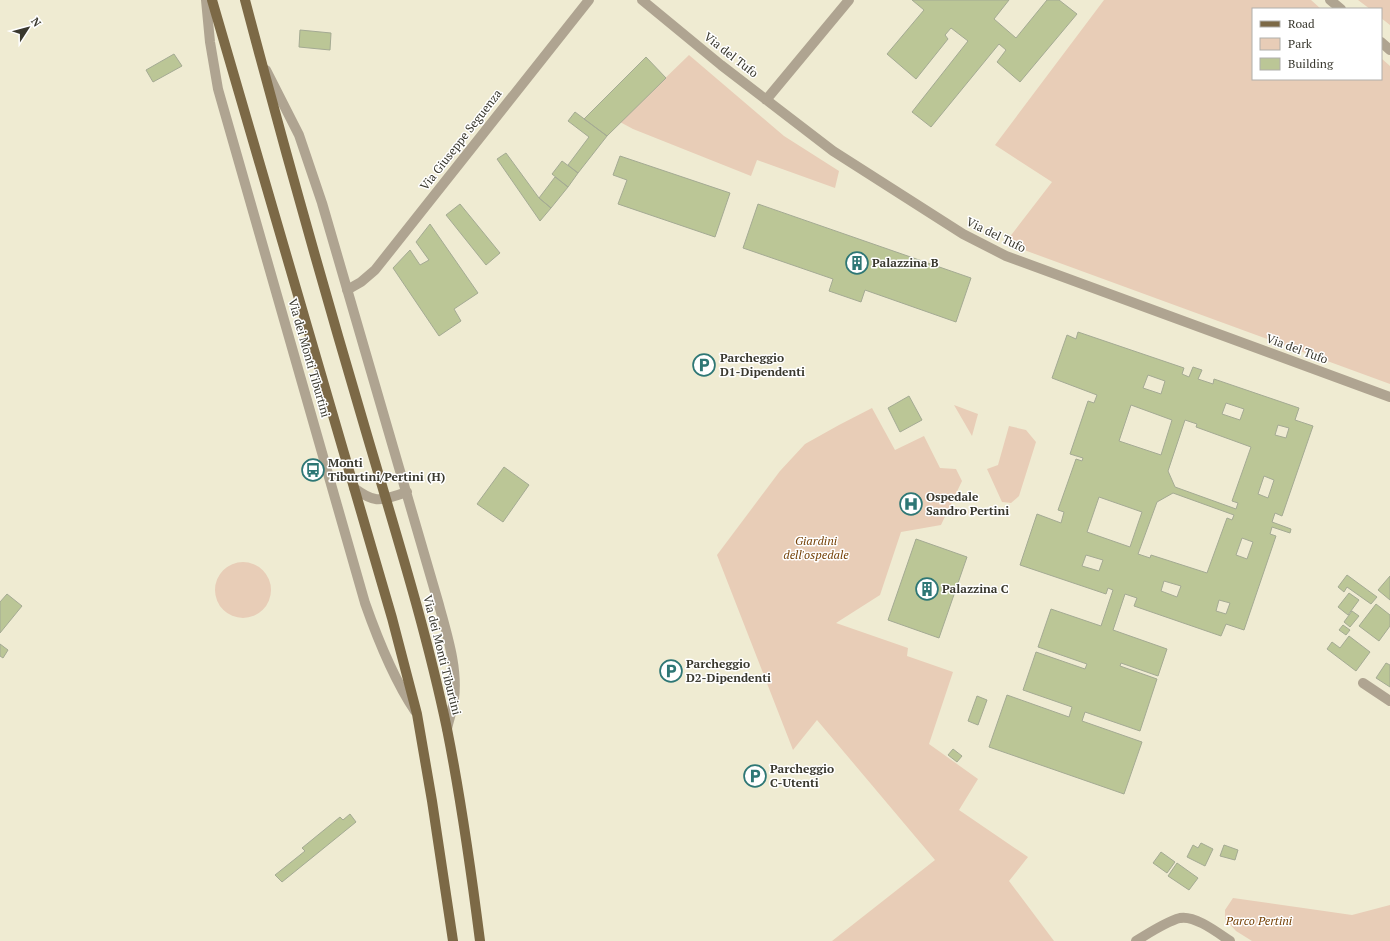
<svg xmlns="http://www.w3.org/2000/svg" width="1390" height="941" font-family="'PT Serif',serif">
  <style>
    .green { fill: #e8cdb7 }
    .building { fill: #bbc696; stroke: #a4aa93; fill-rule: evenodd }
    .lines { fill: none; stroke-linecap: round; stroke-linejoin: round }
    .minor { stroke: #afa491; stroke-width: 10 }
    .major { stroke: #7c6946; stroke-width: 10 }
    .labels { text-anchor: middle; stroke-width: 3; stroke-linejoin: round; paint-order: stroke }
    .street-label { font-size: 12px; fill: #39382e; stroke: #fff }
    .poi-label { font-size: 12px; font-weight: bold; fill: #39382e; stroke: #fff; text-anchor: start }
    .park-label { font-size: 12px; font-style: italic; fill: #764309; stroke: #fff }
  </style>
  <rect width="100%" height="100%" fill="#efebd2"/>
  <path class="green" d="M1104 0H1311L1321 9H1253V79H1381V58L1390 66V384L1005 243 1052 182 995 145Z
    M1358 0H1390V25L1381 18V9H1370Z
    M689 55 784 136 839 171 835 188 757 160 751 176 633 129 620 122Z
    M954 405 978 414 972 436Z
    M872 408 895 450 924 436 940 468 956 469 962 481 941 525 901 532 880 595 836 623 908 648 907 656 953 672 929 744 978 779 959 810 1028 857 1009 881 1054 941H832L935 860 817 720 793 750 717 555 780 471 805 444 839 425Z
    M1009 426 1026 430 1036 442 1019 496 1011 503 1002 502 987 469 998 465Z
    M215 590a28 28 0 1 1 56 0a28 28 0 1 1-56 0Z
    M1233 898 1352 915 1390 905V941H1252L1236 931 1225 919V910Z"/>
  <path class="building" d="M912 0H1009L994 19 1016 38 1047 0H1059L1077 14 1020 82 997 62 1006 50 999 44 931 127 912 112 968 41 951 28 945 35 948 39 916 79 887 54 924 10Z
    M300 30 331 33 330 50 299 47Z
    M174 54 182 66 153 82 146 70Z
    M646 57 666 78 607 136 584 119Z
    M575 112 607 136 578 173 568 165 589 137 568 121Z
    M506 153 539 198 551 208 540 221 497 159Z
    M620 156 730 193 715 237 618 204 627 180 613 175Z
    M562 161 578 173 568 187 552 174Z
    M555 177 568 187 551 208 539 198Z
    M460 204 500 253 486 265 446 215Z
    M758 204 971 278 956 322 865 290 861 302 829 291 833 279 743 248Z
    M430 224 478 293 454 309 461 321 439 336 393 268 410 250 420 265 429 260 416 242Z
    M1078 332 1184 368 1182 374 1189 377 1193 367 1202 370 1198 379 1213 384 1214 379 1299 408 1295 420 1313 426 1282 516 1275 513 1272 522 1291 529 1290 533 1272 527 1270 534 1276 536 1244 630 1226 624 1221 636 1134 606 1137 598 1125 594 1113 630 1167 649 1158 676 1121 663 1120 666 1157 679 1140 731 1085 712 1082 721 1142 742 1124 794 989 747 1007 695 1069 717 1072 707 1023 690 1036 652 1085 669 1087 664 1038 647 1051 609 1101 626 1113 590 1108 588 1106 594 1020 565 1037 514 1061 523 1064 512 1058 510 1076 459 1082 461 1083 458 1070 454 1088 401 1094 403 1097 395 1052 378 1067 335 1076 339ZM1148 375 1165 381 1161 394 1143 388ZM1226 403 1244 409 1240 420 1222 414ZM1131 405 1172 420 1161 455 1119 441ZM1185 420 1197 424 1196 427 1251 447 1232 501 1238 503 1236 509 1175 487 1168 471ZM1278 425 1289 428 1286 438 1275 435ZM1264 476 1274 480 1268 498 1258 494ZM1173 493 1234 515 1232 520 1227 518 1207 573 1151 555 1150 558 1138 554 1157 502ZM1099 497 1142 512 1130 547 1087 532ZM1242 538 1253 542 1247 559 1236 555ZM1086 555 1103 560 1099 571 1082 566ZM1164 581 1181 586 1177 597 1161 591ZM1219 600 1230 603 1226 614 1216 611Z
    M909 396 922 420 900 432 888 408Z
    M504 467 529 485 503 522 477 504Z
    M916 539 967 557 939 638 888 620Z
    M1347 575 1377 597 1371 604 1347 587 1344 592 1338 587Z
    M1390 576V600L1378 590Z
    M1349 593 1359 600 1348 615 1338 607Z
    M7 594 22 606 0 633V602Z
    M1376 604 1390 615V626L1379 641 1359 626Z
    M1352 611 1359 616 1350 627 1344 622Z
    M1343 625 1350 630 1346 635 1339 630Z
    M1349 636 1370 652 1356 671 1327 649 1332 642 1340 648Z
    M0 644 8 650 3 658 0 656Z
    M1386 663 1390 665V687L1376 678Z
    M977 696 987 700 978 725 968 721Z
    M953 749 962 756 957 762 948 755Z
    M350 814 356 822 282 882 275 875 305 851 302 848 340 817 343 820Z
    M1201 843 1213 849 1205 866 1187 857 1193 845 1198 848Z
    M1224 845 1238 850 1235 860 1220 856Z
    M1161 852 1175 862 1167 873 1153 863Z
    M1177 863 1198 878 1189 890 1168 876Z"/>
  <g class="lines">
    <path class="minor" d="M206 0 210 42 218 89 365 603C378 640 393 678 415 711
      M642 0 721 65 833 151 963 234 1006 256 1390 397
      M1330 0 1341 9
      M1381 42 1390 50
      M266 70 299 135 322 203 439 605C447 635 458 668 454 699 453 709 449 719 447 729
      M766 100 849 0
      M347 290 361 282 375 270 589 0
      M354 488C377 505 381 500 407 492
      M1363 683 1390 701
      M1136 941C1147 934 1168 921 1180 918 1195 915 1218 933 1230 941"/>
    <path class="major" d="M212 0 392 618 417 714 432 801 453 941
      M245 0C282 140 321 279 362 418 392 521 425 624 447 729 461 799 471 870 480 941"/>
  </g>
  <defs>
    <g id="building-ring" transform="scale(1.15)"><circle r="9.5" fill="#fff" stroke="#2e7775" stroke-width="1.5"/><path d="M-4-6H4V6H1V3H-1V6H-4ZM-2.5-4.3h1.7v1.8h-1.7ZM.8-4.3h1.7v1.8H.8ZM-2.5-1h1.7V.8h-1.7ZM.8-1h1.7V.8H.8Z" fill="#2e7775"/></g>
    <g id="parking-ring" transform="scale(1.15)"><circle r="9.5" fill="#fff" stroke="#2e7775" stroke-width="1.5"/><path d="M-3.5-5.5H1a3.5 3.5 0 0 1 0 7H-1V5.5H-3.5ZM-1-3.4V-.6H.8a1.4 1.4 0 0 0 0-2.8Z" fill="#2e7775"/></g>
    <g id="bus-ring" transform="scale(1.15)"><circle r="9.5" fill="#fff" stroke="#2e7775" stroke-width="1.5"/><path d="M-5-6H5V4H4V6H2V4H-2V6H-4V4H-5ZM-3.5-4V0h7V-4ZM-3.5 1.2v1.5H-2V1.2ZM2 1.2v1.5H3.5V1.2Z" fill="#2e7775"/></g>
    <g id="hospital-ring" transform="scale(1.15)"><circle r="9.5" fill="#fff" stroke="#2e7775" stroke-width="1.5"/><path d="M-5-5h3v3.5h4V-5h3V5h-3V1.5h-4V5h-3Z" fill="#2e7775"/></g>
  </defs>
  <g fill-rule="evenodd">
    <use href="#building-ring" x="857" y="263"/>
    <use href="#parking-ring" x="704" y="365"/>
    <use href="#bus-ring" x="313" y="470"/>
    <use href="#hospital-ring" x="911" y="504"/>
    <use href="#building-ring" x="927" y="589"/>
    <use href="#parking-ring" x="671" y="671"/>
    <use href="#parking-ring" x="755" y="776"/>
  </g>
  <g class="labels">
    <g class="street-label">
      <text transform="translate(731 55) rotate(38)" y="4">Via del Tufo</text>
      <text transform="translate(461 140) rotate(-52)" y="4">Via Giuseppe Seguenza</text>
      <text transform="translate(996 235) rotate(26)" y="4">Via del Tufo</text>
      <text transform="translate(1297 349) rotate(20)" y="4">Via del Tufo</text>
      <text transform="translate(309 358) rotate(74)" y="4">Via dei Monti Tiburtini</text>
      <text transform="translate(442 655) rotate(76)" y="4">Via dei Monti Tiburtini</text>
    </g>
    <g class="poi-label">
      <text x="872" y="267">Palazzina B</text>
      <text x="720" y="362">Parcheggio<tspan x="720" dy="14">D1-Dipendenti</tspan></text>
      <text x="328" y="467">Monti<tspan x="328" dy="14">Tiburtini/Pertini (H)</tspan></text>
      <text x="926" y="501">Ospedale<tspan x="926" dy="14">Sandro Pertini</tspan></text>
      <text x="942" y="593">Palazzina C</text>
      <text x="686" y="668">Parcheggio<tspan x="686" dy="14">D2-Dipendenti</tspan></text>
      <text x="770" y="773">Parcheggio<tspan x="770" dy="14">C-Utenti</tspan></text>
    </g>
    <g class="park-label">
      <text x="816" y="545">Giardini<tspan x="816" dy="14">dell'ospedale</tspan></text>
      <text x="1259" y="925">Parco Pertini</text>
    </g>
  </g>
  <rect x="1252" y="8" width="130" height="72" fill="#ffffff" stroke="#b0afab"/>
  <rect x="1260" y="21" width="20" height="6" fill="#7c6946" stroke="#b0afab"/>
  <text x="1288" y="28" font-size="12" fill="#39382e">Road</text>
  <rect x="1260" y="38" width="20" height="12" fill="#e8cdb7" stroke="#b0afab"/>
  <text x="1288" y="48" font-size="12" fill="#39382e">Park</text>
  <rect x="1260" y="58" width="20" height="12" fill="#bbc696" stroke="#b0afab"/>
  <text x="1288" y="68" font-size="12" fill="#39382e">Building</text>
  <g transform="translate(28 28) rotate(54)" stroke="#ffffff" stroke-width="3" paint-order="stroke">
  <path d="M0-3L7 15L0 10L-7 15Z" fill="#39382e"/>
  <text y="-6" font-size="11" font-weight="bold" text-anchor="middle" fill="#39382e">N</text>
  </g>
</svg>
